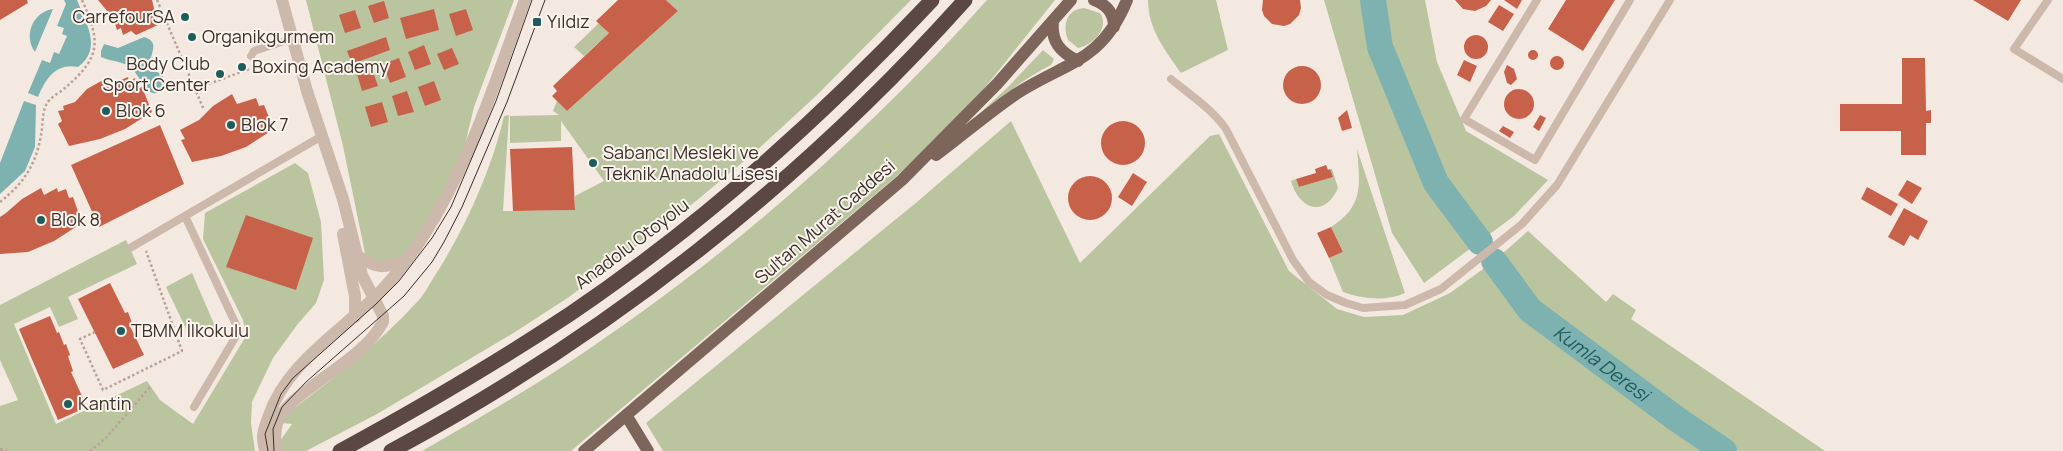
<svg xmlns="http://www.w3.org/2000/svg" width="2063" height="451" font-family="Manrope,sans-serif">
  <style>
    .green { fill: #bac49f }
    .water { fill: #7eb2b1 }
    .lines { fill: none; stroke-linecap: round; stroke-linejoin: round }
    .river { stroke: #7eb2b1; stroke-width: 26 }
    .building { fill: #c8614a }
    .path { stroke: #b9a295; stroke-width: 2.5; stroke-dasharray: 2.5 2.5; stroke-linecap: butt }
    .lane { stroke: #cdb9ab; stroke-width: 8 }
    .street { stroke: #cdb9ab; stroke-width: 12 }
    .primary { stroke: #7d655c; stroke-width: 12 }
    .highway { stroke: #5c4842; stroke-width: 15 }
    .tram { stroke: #3b2f2b; stroke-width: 1 }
    .poi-dot { fill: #1f5d5d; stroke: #fbf4ed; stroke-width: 2 }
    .labels { text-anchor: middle; stroke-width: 4; stroke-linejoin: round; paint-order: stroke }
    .poi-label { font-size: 18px; fill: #3b2f2b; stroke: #fbf4ed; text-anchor: start }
    .street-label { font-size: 18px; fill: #3b2f2b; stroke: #fbf4ed }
    .water-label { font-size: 19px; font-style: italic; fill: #1f5d5d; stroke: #fbf4ed }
  </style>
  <rect width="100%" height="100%" fill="#f4e9e0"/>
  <path class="green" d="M306 0H514L474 107 460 165 407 260 367 263 343 146Z
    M666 0H911L817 95 755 152 696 201 569 297 515 332 377 414 306 451H273L292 424 282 423 287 414C332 379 379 344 417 302 424 295 429 285 434 277 464 231 492 169 504 116L509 115 503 211 575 210V196L604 181 561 121V141L510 143V116L559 115 553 111 557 101 567 111 678 11Z
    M987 0H1055L983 90 947 129 898 175 571 451H422C470 423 518 396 565 365 720 263 863 139 987 0Z
    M1148 0H1216L1228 50 1181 73C1165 50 1148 29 1148 0Z
    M1324 0H1425L1437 62 1466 131 1548 180 1514 216 1424 283 1392 233Z
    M1084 8 1100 13C1110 28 1093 45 1078 48L1068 40C1062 25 1067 9 1084 8Z
    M599 23 609 33 584 56 574 47Z
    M1043 50 1054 59 1051 65C1018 81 990 107 962 130L1009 86Z
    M1011 121 1080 263 1210 136 1219 134 1289 271 1337 309 1364 317 1403 315 1450 293 1494 261 1528 231 1606 302 1613 294 1636 310 1631 319 1825 451H663L646 423 917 202Z
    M1357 149 1405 293C1385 302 1363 299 1343 292L1329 258 1343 252 1331 227C1364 206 1360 185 1357 149Z
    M295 163 308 173 321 222 324 280 316 303 297 325 273 358 252 402 251 423 255 451H0V406L18 400 0 360V305L126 240 137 264 68 297 78 319 59 327 50 307 14 324 56 424 147 381 160 400 193 424 246 336 243 320 203 239 205 213Z
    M1330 169H1332L1338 188C1324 219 1299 209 1291 181L1296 179 1299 187 1332 177Z
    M192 273 215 326 190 337 166 287Z"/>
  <path class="water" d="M64 0H77C86 23 103 49 78 67 56 63 46 78 38 97L28 93 42 60 50 63 54 52 59 54 67 36 62 34 64 28 57 26 66 4Z
    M53 9 35 52C23 35 33 12 53 9Z
    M144 37C168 44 135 65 162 74 166 82 165 95 153 93 143 92 139 71 127 65 119 61 110 61 101 57V51L104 44 118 48Z
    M24 101 36 105 35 147 25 171 0 194V163Z"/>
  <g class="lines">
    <g class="river">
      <path d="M1373 0 1380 47 1436 183 1480 242"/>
      <path id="s1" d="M1494 261 1530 310 1678 420 1724 451"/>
    </g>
  </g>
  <path class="building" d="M0 0H27L28 3 0 20Z
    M98 0H152L158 25 136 35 131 31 123 35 121 28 117 30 113 18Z
    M618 0H666L678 11 567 111 552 96 557 91 553 86 609 33 596 21Z
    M1263 0H1300L1301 8 1299 15 1290 24 1284 26 1272 24 1264 16 1262 10Z
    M1455 0H1491L1486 6 1475 11 1463 9Z
    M1504 0H1522L1517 9Z
    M1566 0H1615L1583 51 1548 29Z
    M1973 0H2021L2008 21Z
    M384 1 389 18 374 23 368 6Z
    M1499 5 1514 14 1503 31 1488 22Z
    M434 9 439 30 406 39 400 18Z
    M466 9 473 30 456 36 449 14Z
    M355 10 361 28 345 33 339 15Z
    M1464 47a12 12 0 1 1 24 0a12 12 0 1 1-24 0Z
    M386 37 390 50 352 64 347 51Z
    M424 45 431 64 415 70 408 52Z
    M452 48 459 64 444 70 437 54Z
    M1528 55a5 5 0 1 1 10 0a5 5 0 1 1-10 0Z
    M1550 63a7 7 0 1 1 14 0a7 7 0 1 1-14 0Z
    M399 58 406 77 390 83 383 64Z
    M1902 58H1925L1926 111 1931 110V123H1926V155H1901V131H1840V104H1902Z
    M1464 60 1477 66 1470 82 1457 75Z
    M1507 65 1514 69 1517 79 1511 85 1507 83 1504 72Z
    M1283 85a19 19 0 1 1 38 0a19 19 0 1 1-38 0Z
    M372 69 378 86 362 91 357 74Z
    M110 76 114 83 128 77 129 82 135 78 139 88 142 87 152 112 125 129 100 139 69 146 58 124 62 121 58 111 64 110 63 106 75 102 87 89Z
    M434 81 441 100 425 106 418 87Z
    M1504 104a15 15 0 1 1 30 0a15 15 0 1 1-30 0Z
    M407 91 414 112 398 116 392 96Z
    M232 94 237 104 256 98 259 106 264 105 274 129 246 147 221 156 192 162 181 140 185 139 180 130 199 120 213 106Z
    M382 102 388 122 371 127 365 107Z
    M1347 110 1352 128 1342 131 1338 118Z
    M1540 115 1546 118 1539 131 1533 127Z
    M1101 143a22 22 0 1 1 44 0a22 22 0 1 1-44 0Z
    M160 125 184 184 99 227 71 165Z
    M1503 126 1514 132 1510 138 1499 131Z
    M572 147 575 210 513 211 510 149Z
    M1326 165 1328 170 1330 169 1333 177 1299 187 1296 179 1316 173 1315 169Z
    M1133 173 1147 182 1132 206 1118 197Z
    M1068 198a22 22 0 1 1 44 0a22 22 0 1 1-44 0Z
    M1907 180 1922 188 1912 204 1898 195Z
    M1867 187 1898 204 1891 216 1861 199Z
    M41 188 44 195 57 188 58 192 66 189 69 198 73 197 82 223 54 241 28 252 0 254V217L6 213 22 199Z
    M1904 208 1928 221 1918 240 1910 235 1904 246 1888 237Z
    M246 215 313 238 296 290 226 267Z
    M1331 227 1343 252 1329 258 1317 233Z
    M110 283 125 313 128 312 132 323 129 324 144 355 113 369 78 299Z
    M50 316 57 333 59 332 64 345 66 344 70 355 68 356 73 371 71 372 87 407 58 420 19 329Z"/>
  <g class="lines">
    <path class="path" d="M157 0 204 110
      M195 89 252 68
      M0 202C23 184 36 165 41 135 43 126 42 113 46 105 49 98 61 92 66 87 102 56 100 41 82 0
      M95 332 80 339 103 390 182 351 146 251
      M0 449 7 451
      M90 451 106 438 150 387"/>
    <path class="lane" d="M1537 0 1464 119 1535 160 1630 0
      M2048 0 2014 49 2063 79
      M251 56 254 51 293 38
      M1171 79C1190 95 1211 108 1226 129L1293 260 1309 282 1327 295 1346 303 1363 308 1405 305 1441 289 1522 224 1557 185 1670 0
      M185 216 239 331 194 407
      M130 248 322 136"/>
    <path class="street" d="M343 234 355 296V317
      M357 255C377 270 384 268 407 260
      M265 451C264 446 263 441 263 436 263 430 266 424 268 418 286 362 343 331 382 290 455 212 489 98 525 0
      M276 451C275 441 274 430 278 421 284 407 298 397 310 388 334 369 368 350 383 322V316L362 275 343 199 307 91 282 0"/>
    <path class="primary" d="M1094 0C1107 5 1114 13 1114 27
      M1053 21C1051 42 1060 52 1078 61
      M936 155C963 135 988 113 1016 94 1066 62 1102 62 1127 0
      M626 415 648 451
      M584 451 902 180 997 84 1071 0"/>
    <path class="highway" d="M340 451C419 408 496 363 570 314 703 224 823 116 932 0
      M391 451C607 336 802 182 965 0"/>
    <path class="tram" d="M268 451 265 434 281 394 293 378 376 304 399 281 432 238 451 207 496 101 532 0
      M274 451 273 429 282 407 306 382 404 296 432 262 444 242 462 207 507 102 545 0"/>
  </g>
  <g class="poi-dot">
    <circle cx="185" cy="17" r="5"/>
    <rect x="532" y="17" width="10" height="10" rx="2.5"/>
    <circle cx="192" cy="37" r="5"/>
    <circle cx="242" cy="67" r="5"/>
    <circle cx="220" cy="74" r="5"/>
    <circle cx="106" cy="111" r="5"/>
    <circle cx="231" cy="125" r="5"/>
    <circle cx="593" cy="163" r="5"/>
    <circle cx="41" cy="220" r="5"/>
    <circle cx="121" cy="331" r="5"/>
    <circle cx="68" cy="404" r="5"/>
  </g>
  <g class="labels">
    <g class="poi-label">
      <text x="175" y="23" text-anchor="end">CarrefourSA</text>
      <text x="547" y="28">Yıldız</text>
      <text x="202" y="43">Organikgurmem</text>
      <text x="210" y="70" text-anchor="end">Body Club<tspan x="210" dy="21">Sport Center</tspan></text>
      <text x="252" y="73">Boxing Academy</text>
      <text x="116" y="117">Blok 6</text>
      <text x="241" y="131">Blok 7</text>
      <text x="603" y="159">Sabancı Mesleki ve<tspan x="603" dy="21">Teknik Anadolu Lisesi</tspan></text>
      <text x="51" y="226">Blok 8</text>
      <text x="131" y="337">TBMM İlkokulu</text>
      <text x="78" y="410">Kantin</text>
    </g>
    <g class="street-label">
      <text transform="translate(825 222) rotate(-41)" y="6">Sultan Murat Caddesi</text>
      <text transform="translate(632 244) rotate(-37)" y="6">Anadolu Otoyolu</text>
    </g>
    <g class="water-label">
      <text dy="7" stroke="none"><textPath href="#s1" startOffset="150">Kumla Deresi</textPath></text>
    </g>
  </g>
</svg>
